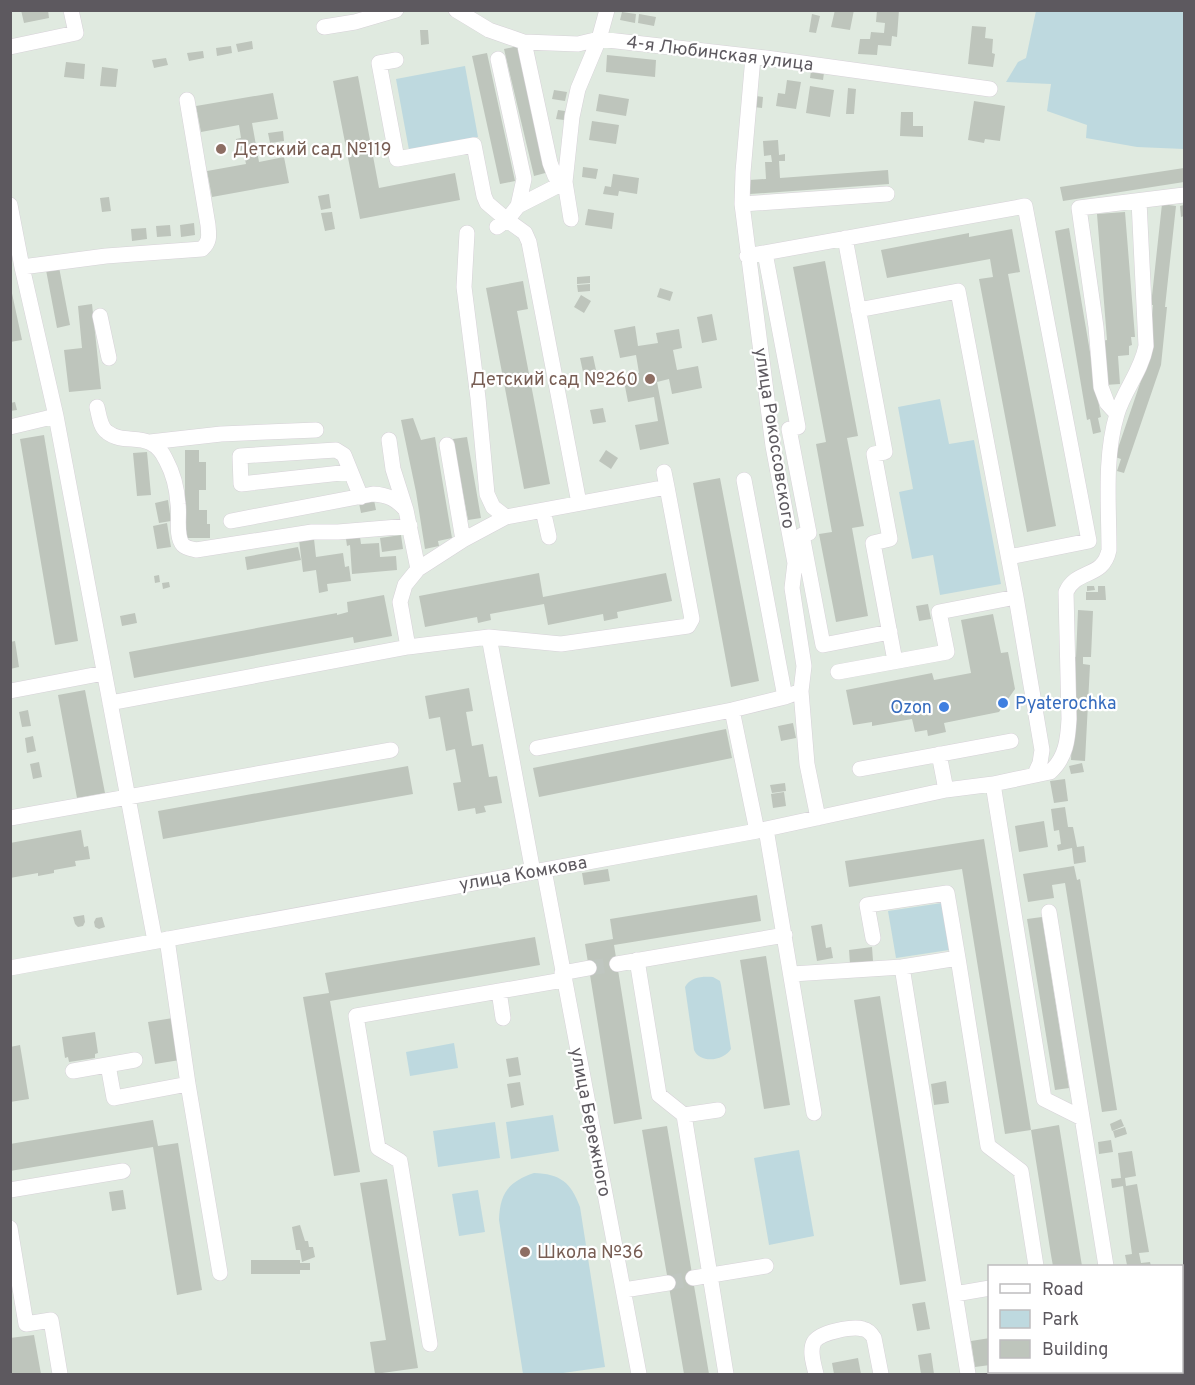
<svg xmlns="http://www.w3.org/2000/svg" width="1195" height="1385" font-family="Overpass,sans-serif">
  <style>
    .green { fill: #bed9df }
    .building { fill: #bec5bc }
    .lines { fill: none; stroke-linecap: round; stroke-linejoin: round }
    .minor-tunnel { stroke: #bfc6c0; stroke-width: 15; stroke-dasharray: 15 8; stroke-linecap: butt }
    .minor-casing { stroke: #d7d2d8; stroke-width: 16 }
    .minor { stroke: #fff; stroke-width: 15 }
    .education-dot { fill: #8d6e63; stroke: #fff; stroke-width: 2 }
    .shop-dot { fill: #3f7fe0; stroke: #fff; stroke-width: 2 }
    .labels { text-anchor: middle; stroke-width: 4.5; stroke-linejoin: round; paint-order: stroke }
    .street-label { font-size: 18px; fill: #5d595f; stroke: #fff }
    .education-label { font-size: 18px; fill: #785e54; stroke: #fff; text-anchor: start }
    .shop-label { font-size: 18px; fill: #366cbe; stroke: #fff; text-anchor: start }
  </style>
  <rect width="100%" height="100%" fill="#e0eae0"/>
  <path class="green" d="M1036 11H1184V149L1137 147 1086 138 1087 125 1047 111 1051 84 1006 82 1018 62 1026 58Z
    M465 66 478 137 409 150 396 79Z
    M940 399 949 444 974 440 1001 584 940 595 933 555 912 559 899 492 913 489 898 407Z
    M942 903 949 950 896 958 888 911Z
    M713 977 720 981 721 985 731 1049C724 1061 700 1064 694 1050L685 987C690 977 703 976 713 977Z
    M454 1043 458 1068 410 1076 406 1052Z
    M553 1115 559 1151 511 1159 506 1122Z
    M495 1122 500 1158 438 1167 433 1131Z
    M799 1150 814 1236 769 1245 754 1158Z
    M534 1173C560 1174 571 1182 580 1207L605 1367 556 1374H523L499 1220C500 1193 508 1182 534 1173Z
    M478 1190 485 1232 459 1236 452 1194Z"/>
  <path class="building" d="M21 10H48L49 18 24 23Z
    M835 10H854L850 30 831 27Z
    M877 10H899L897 37 892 36 891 46 878 45 877 55 858 54 860 39H870L871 32 884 33 885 23 876 22Z
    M622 12 636 14 635 23 620 20Z
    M639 14 656 17 654 26 638 23Z
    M812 14 820 16 816 33 809 32Z
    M972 26 986 27 985 38 993 39 992 53 995 54 993 67 968 64Z
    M420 30H428L429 44 421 45Z
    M252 41 253 49 238 52 236 44Z
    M231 46 232 53 217 56 216 48Z
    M518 46 549 172 534 176 504 49Z
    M203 51 204 58 189 61 187 53Z
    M487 53 515 181 500 184 472 56Z
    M607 55 656 60 655 77 606 72Z
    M166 58 168 65 154 68 152 60Z
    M66 62 85 64 84 79 64 77Z
    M102 67 118 69 116 87 100 86Z
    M811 71 824 73 823 80 810 78Z
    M358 76 379 188 455 173 460 200 360 219 333 81Z
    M787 80 801 82 796 109 776 106 778 93 785 94Z
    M810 86 834 90 830 117 806 113Z
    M848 88 856 89 854 114H846Z
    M554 90 567 92 565 101 552 99Z
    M273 93 278 119 252 123 259 162 284 157 289 183 212 197 207 171 246 164 243 150 239 151 236 139 241 138 239 125 201 132 196 106Z
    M599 94 629 99 626 116 596 111Z
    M756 96 763 97 762 108 754 107Z
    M974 101 1005 106 1000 141 985 139 984 143 968 140Z
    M558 110 565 111 564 120 556 119Z
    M901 112H913V126H923V137L900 136Z
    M592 121 619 125 616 144 589 140Z
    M283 131 284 141 270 143 268 133Z
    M778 140 779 155 785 154V161H779L780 178 888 170 889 184 750 194 749 180 766 179 765 162H772L771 155 764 156 763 141Z
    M583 167 598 169 596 179 582 177Z
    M1184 168V182L1063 201 1060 187Z
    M613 174 639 178 637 194 619 191 618 196 603 194 605 186 611 187Z
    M329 194 331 208 321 210 318 196Z
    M109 197 111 211 102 212 100 198Z
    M1162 204 1176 206 1165 307H1167L1161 365 1124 473 1117 471 1121 459 1115 457 1147 363 1153 305H1151Z
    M1184 205V216L1181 217 1180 206Z
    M588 209 614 213 612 229 585 225Z
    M332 212 335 229 325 231 321 213Z
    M1125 212 1135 337H1131L1132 345 1129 346V355L1118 356 1120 384 1105 385 1102 341 1107 340 1097 214Z
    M194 223 195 235 181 237 180 225Z
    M170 225 171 236 157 237 156 226Z
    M146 228 147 239 132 241 131 229Z
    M1069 228 1101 417 1098 418 1101 432 1093 434 1090 419 1087 420 1055 231Z
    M1012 229 1020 272 1008 274 1056 526 1027 532 979 279 993 277 990 259 887 278 881 250 969 233V237Z
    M825 261 858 436 847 438 864 526 852 528 868 616 836 622 819 534 832 532 816 444 826 442 793 267Z
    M59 267 70 325 57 328 46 270Z
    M590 276V283L577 284V277Z
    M523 281 528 309 517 311 550 484 524 489 486 288Z
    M10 284 22 340 10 342Z
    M590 284V291L578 292 577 285Z
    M660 288 673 292 670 301 657 297Z
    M581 295 591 301 584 313 574 307Z
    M92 304 101 389 69 392 64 350 82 348 78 306Z
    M712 314 717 340 702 343 697 317Z
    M635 326 638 346 658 343 656 333 679 329 682 348 673 350 677 370 698 366 702 388 672 394 669 379 657 382 669 444 640 450 635 425 658 421 654 397 628 402 623 376 639 373 636 355 620 358 614 330Z
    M593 356 596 370 583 372 580 358Z
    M15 402 17 410 10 411V403Z
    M603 408 606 422 593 424 590 410Z
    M413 418 421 440 435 437 452 538 438 541 439 546 425 549 416 492 401 420Z
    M44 435 78 641 55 645 20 439Z
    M467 437 481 518 468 520 453 439Z
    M185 450H199V462H206V490H199V510H207V524H210V538H185Z
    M606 450 618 458 611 469 599 461Z
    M147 452 151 495 137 496 133 453Z
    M720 478 759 681 731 687 693 483Z
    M168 500 171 521 159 523 155 503Z
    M374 500 376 510 361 513 359 503Z
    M167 523 171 547 157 549 153 526Z
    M401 535 403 549 382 552 380 538Z
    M360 537 361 544 379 543 380 557 396 556 397 570 352 574 350 545 347 546 346 539Z
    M314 539 316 557 343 553 345 567 349 566 351 581 327 584 328 591 319 593 316 570 303 572 299 540Z
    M298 547 301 560 247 570 245 557Z
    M539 573 543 597 666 573 672 601 617 612 618 618 604 621 603 614 548 625 544 604 490 614 491 620 478 623 477 617 425 627 419 596Z
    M159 575 160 582 155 583 154 576Z
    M169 582 170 587 163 589 162 583Z
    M1087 586H1094L1095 590 1087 591Z
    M1098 586H1105L1106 600H1086V592H1098Z
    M384 595 392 636 354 643 353 637 134 678 129 652 337 613V615L348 612 347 602Z
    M928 604 931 619 919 621 916 606Z
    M1078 610 1093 611 1091 657H1083V664L1090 665 1085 761 1071 760 1075 664 1069 663 1070 656 1076 657Z
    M135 613 137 623 122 626 120 616Z
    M993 614 1001 653 1008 652 1015 689 999 712 944 723 946 732 928 736 927 730 915 732 912 719 872 726V722L853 725 846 690 932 673 934 680 971 673 961 620Z
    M15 641 19 667 10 669V642Z
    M469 688 473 711 466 712 472 746 483 744 489 777 497 776 502 803 484 806 486 812 476 814 475 808 458 811 453 783 461 782 455 749 446 751 440 717 429 719 425 696Z
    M85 690 105 793 77 798 58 695Z
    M28 710 31 726 22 727 19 712Z
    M793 723 796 738 781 741 778 726Z
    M726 729 732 758 539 797 533 768Z
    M33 736 36 751 27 753 25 738Z
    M39 762 42 777 33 779 30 764Z
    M1082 763 1084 772 1071 774 1069 766Z
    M408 766 413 794 163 839 158 811Z
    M1065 779 1068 801 1054 803 1050 781Z
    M785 783 786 791 772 793 770 785Z
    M784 792 786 806 773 808 771 794Z
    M1065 807 1068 827H1073L1077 847 1084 846 1086 862 1074 864 1072 848 1058 851 1057 845 1061 844 1059 830 1054 831 1051 809Z
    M1044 821 1048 847 1019 852 1015 826Z
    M81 830 84 847 88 846 90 859 75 861 76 866 54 870V873L38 876V873L10 878V843Z
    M984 839 1031 1130 1005 1134 962 869 849 887 845 861Z
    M1074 866 1077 880 1080 879 1117 1110 1102 1112 1065 883 1052 885 1054 898 1028 902 1023 874Z
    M608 869 610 881 584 885 582 873Z
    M757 895 761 921 614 945 642 1119 614 1124 585 944 613 939 610 919Z
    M84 915 85 922 83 926 78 927 75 924 73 917Z
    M102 917 105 927 99 929 95 927 94 922 96 918Z
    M1042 917 1069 1088 1055 1090 1027 919Z
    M822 924 826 948 831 947 833 958 817 961 811 926Z
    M535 937 540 965 330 1001 360 1172 334 1176 303 997 329 993 325 973Z
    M872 947 873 961 850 964 849 950Z
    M766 956 790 1105 764 1109 740 960Z
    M880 996 926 1281 900 1285 854 1000Z
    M173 1018 180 1060 155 1064 148 1022Z
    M95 1032 98 1053 95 1054V1058L69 1062 68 1057 65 1058 62 1037Z
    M20 1045 29 1099 10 1102V1047Z
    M518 1057 521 1075 509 1077 506 1059Z
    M946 1081 949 1103 934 1105 931 1084Z
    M520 1082 524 1105 511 1108 507 1084Z
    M1121 1119 1124 1126 1112 1131 1110 1124Z
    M153 1120 158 1146 178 1143 202 1290 177 1295 153 1147 10 1171V1144Z
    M1059 1125 1082 1266H1053L1051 1255 1031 1130Z
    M667 1126 709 1374H684L642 1130Z
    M1125 1127 1127 1134 1115 1138 1113 1131Z
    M1111 1140 1113 1152 1099 1154 1098 1142Z
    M1132 1151 1136 1176 1125 1178 1126 1186 1137 1184 1149 1252 1139 1253 1141 1263 1150 1262 1151 1266 1127 1265 1125 1255 1132 1254 1123 1186 1112 1188 1111 1179 1121 1178 1118 1153Z
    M387 1179 418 1368 375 1374 370 1342 386 1340 360 1183Z
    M123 1190 126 1209 112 1211 109 1192Z
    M300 1225 305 1241H308L309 1247H313L315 1257 302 1262 300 1250H296L292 1227Z
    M251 1260H300V1263H310V1270H300V1274H251Z
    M925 1302 930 1329 917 1331 912 1304Z
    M34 1335 41 1374H12L10 1338Z
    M990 1338V1365L975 1367 971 1341Z
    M931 1353 934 1374H921L918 1355Z
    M858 1358 861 1374H834L832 1363Z
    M1085 1372H1113L1114 1374H1085Z
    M1148 1372H1163V1374H1149Z"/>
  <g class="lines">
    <path class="minor-tunnel" d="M589 968 617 964
      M668 1283 693 1278"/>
    <g class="minor-casing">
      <path id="minor" d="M456 10 489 30 524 42 578 44 599 39 766 58 990 89
        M324 27 355 22 396 10
        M524 42 550 163 555 176 565 182
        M10 47 76 33 71 10
        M753 57 743 172 742 204 773 446 795 563 792 588 804 666 801 691 807 764 818 818
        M396 60 379 63 397 159 474 145 484 196 487 203 507 220 518 206 524 179 498 59
        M742 204 887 194
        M10 205 22 267 56 416 155 941
        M518 206 565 182
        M571 219 565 182 572 117 578 89 599 39 607 10
        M497 227 507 220 525 233 529 242 579 503
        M467 233 464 287 478 398 487 494 493 507 506 517
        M845 238 885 452 874 454 890 539 873 543 895 661
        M765 253 798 427 789 429 809 533 802 535 823 645 890 632
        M747 256 1025 206 1089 541 1009 557
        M22 267 106 256 202 249C210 242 209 236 208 225L187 100
        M858 310 958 291 1016 597 1042 750 1040 763 1035 774
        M100 316 109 358
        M97 407C99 415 100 427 107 432 126 447 151 428 166 460 173 473 177 489 178 504 180 515 175 536 183 545 186 548 192 549 196 550L312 532H338L410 526
        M1117 414 1107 403 1101 387 1096 327 1079 208 1184 195
        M10 427 56 416
        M389 440 393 469 406 510 418 569
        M150 442 221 434 316 430
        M447 445 463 540
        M350 472 241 484 240 456 336 450 344 455 361 497
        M664 472 667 487
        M744 480 785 697
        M543 510 549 537
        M231 521 373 494C389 495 396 499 406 510
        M408 647 400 602 405 585 418 569 463 540 506 517 667 487 692 619 688 626 561 644 489 637
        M838 672 947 652 939 612 1016 597
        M10 691 104 673
        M110 703 408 647 489 637 533 872
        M732 710 757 831
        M537 748 732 710 785 697 801 691
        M939 754 946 790
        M860 769 1011 741
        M993 784 1044 1099 1082 1118
        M10 818 391 750
        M766 829 814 1113
        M544 870 639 1374
        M1049 912 1106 1266
        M167 939 188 1084 220 1273
        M958 958 988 1146 1021 1171 1036 1266
        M637 960 659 1095 684 1115 726 1374
        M617 964 785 935
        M902 967 968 1374
        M10 968 757 831 946 790 993 784 1050 772C1066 758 1068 739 1069 719L1066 592C1077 568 1103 579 1109 550 1109 506 1104 457 1117 414 1124 390 1141 372 1146 346L1139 201
        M562 973 589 968
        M792 974 902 967 958 958 947 893 867 905 873 938
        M499 991 503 1018
        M108 1065 114 1098 188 1084
        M73 1071 135 1060
        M684 1115 718 1110
        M10 1190 123 1171
        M10 1228 26 1324 51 1320 60 1374
        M693 1278 766 1266
        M624 1290 668 1283
        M955 1294 990 1288
        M430 1344 400 1161 378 1148 356 1016 563 980
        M1132 1372V1374
        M816 1374C814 1365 809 1351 814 1342 820 1332 853 1326 863 1329 868 1330 871 1333 874 1338L881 1374"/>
    </g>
    <use href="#minor" class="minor"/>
  </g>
  <g class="education-dot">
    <circle cx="221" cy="149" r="6"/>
    <circle cx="650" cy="379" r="6"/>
    <circle cx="525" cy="1252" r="6"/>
  </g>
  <g class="shop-dot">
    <circle cx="1003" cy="703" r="6"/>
    <circle cx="944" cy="707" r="6"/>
  </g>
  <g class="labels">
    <g class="street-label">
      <text transform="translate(720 53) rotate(7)" y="6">4-я Любинская улица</text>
      <text transform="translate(775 438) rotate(81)" y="6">улица Рокоссовского</text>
      <text transform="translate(523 873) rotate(-10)" y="6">улица Комкова</text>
      <text transform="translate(591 1122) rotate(79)" y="6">улица Бережного</text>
    </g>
    <g class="education-label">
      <text x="233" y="155">Детский сад №119</text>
      <text x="638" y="385" text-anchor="end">Детский сад №260</text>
      <text x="537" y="1258">Школа №36</text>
    </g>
    <g class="shop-label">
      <text x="1015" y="709">Pyaterochka</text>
      <text x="932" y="713" text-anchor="end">Ozon</text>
    </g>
  </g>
  <rect width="1195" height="1385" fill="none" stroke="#5d595f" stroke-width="24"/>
  <rect x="988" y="1265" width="195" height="108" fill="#ffffff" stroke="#bebdbf" stroke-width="1.5"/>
  <rect x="1000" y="1284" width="30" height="9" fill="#ffffff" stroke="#bebdbf" stroke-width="1.5"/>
  <text x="1042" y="1295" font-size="18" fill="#5d595f">Road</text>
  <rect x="1000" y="1310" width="30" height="18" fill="#bed9df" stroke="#bebdbf" stroke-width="1.5"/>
  <text x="1042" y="1325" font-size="18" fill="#5d595f">Park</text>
  <rect x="1000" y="1340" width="30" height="18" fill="#bec5bc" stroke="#bebdbf" stroke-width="1.5"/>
  <text x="1042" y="1355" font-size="18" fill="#5d595f">Building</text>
</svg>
